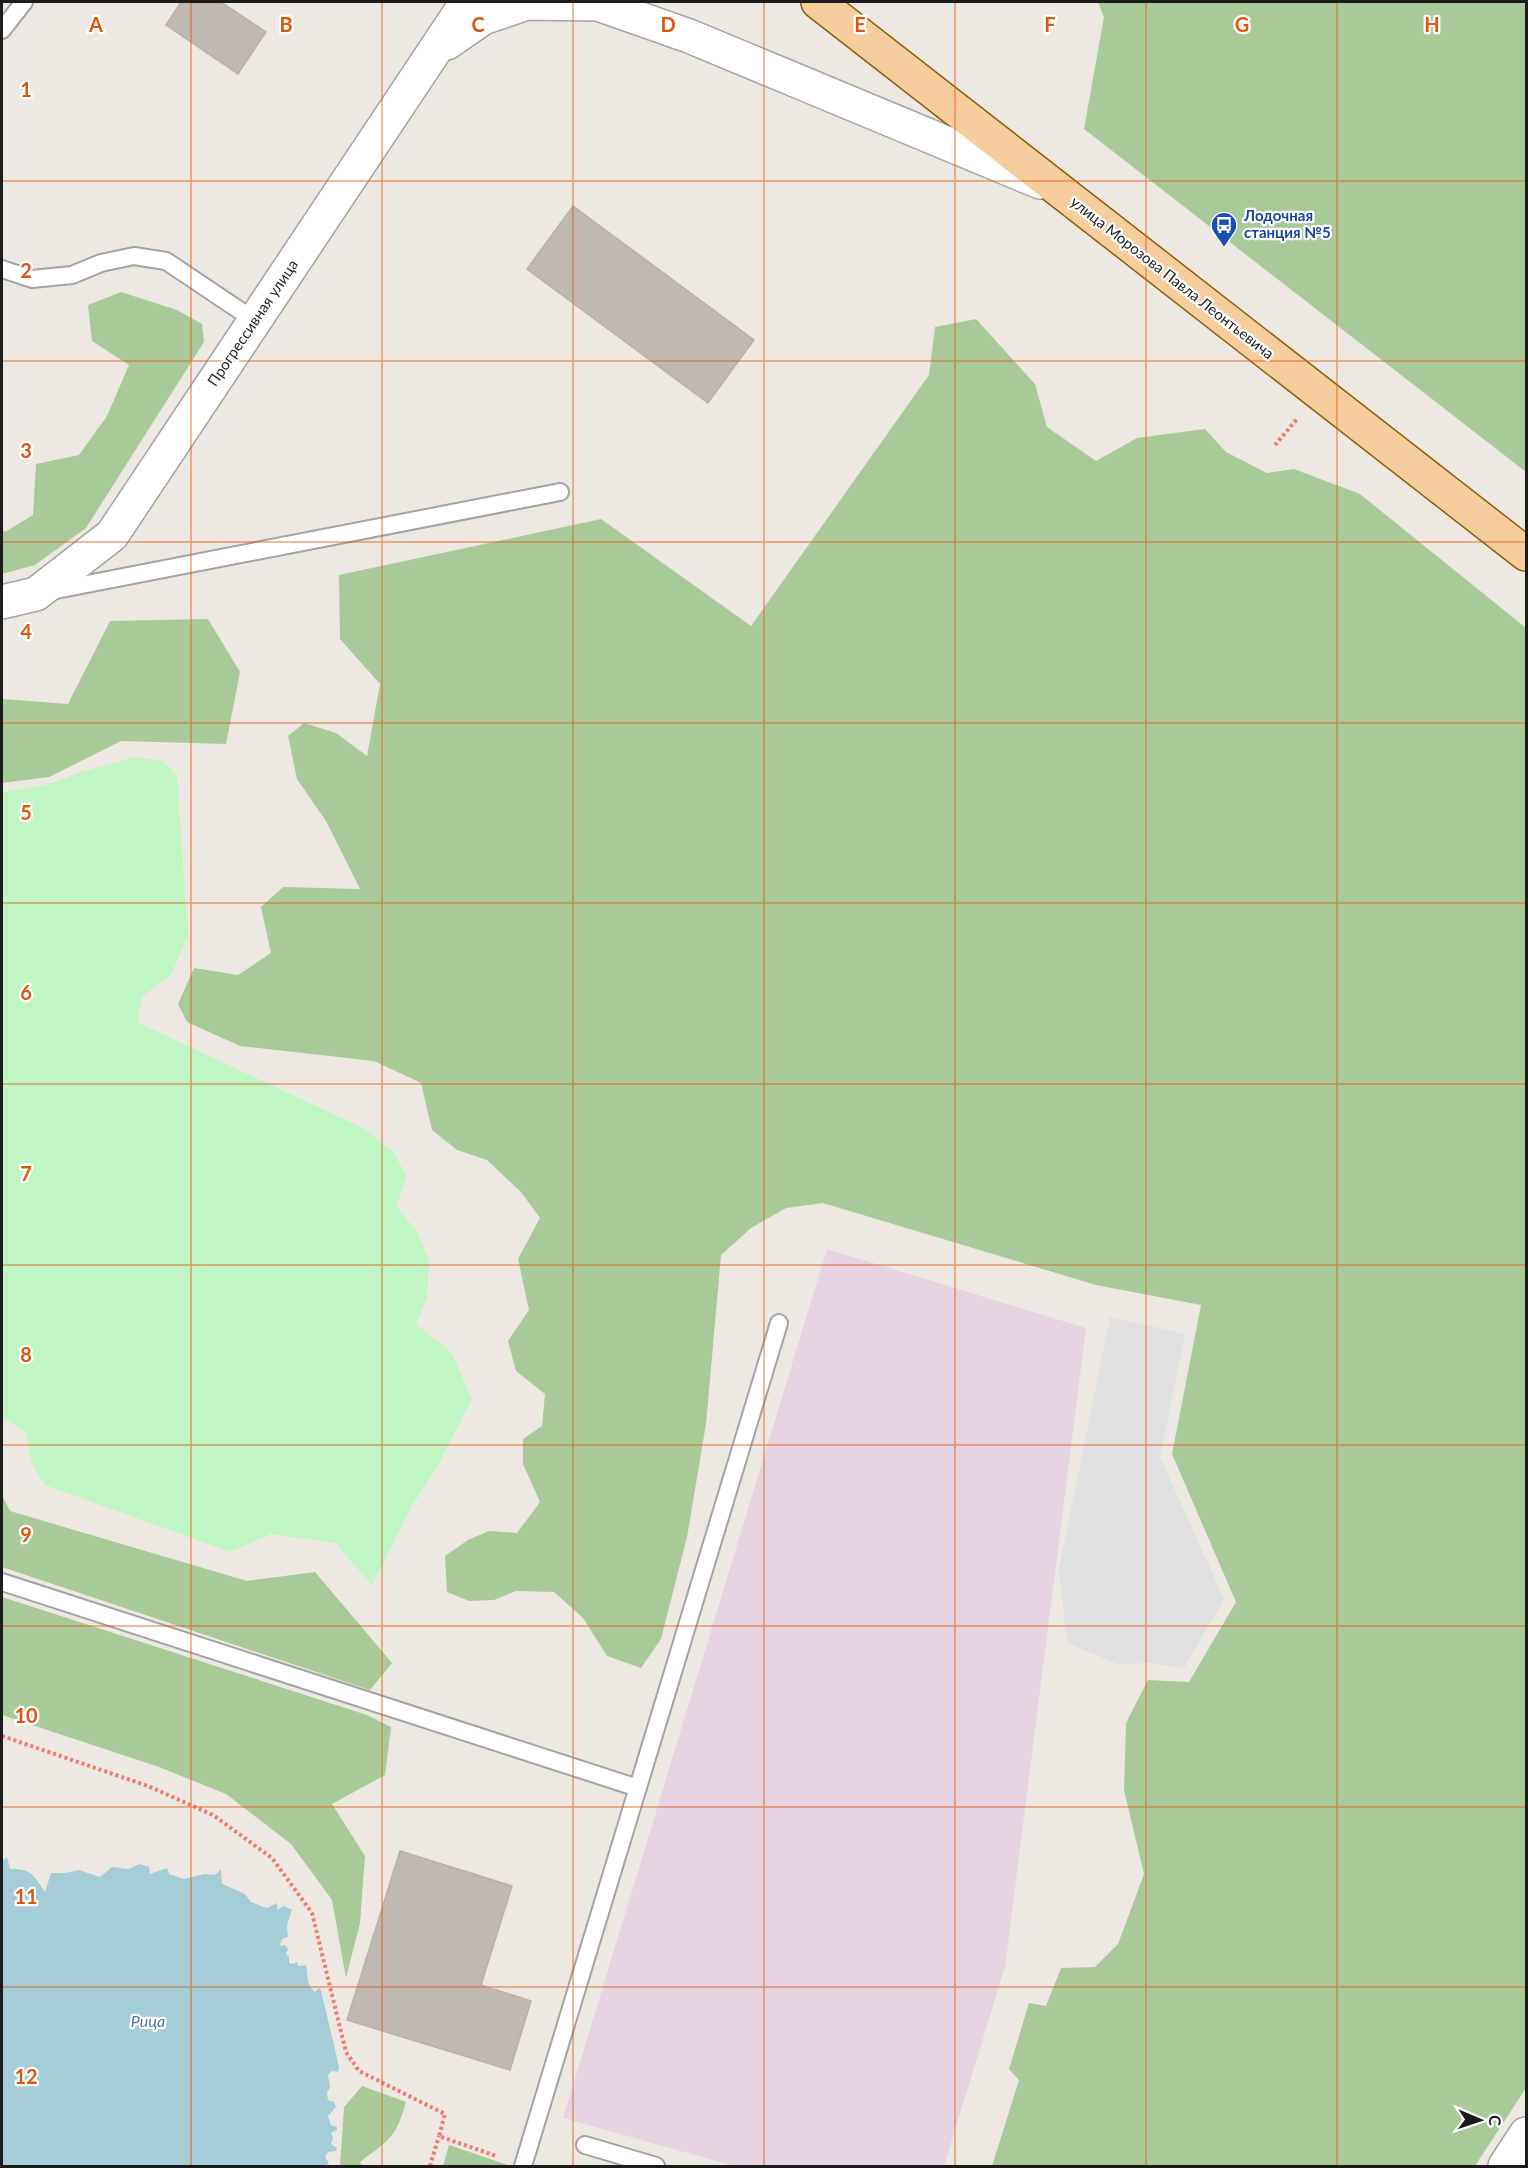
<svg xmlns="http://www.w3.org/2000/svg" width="1528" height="2168" font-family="Lato,sans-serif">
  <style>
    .industrial { fill: #e6d4e3 }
    .forest { fill: #a8ca99 }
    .park { fill: #c0f6c3 }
    .parking { fill: #e0e0e0 }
    .water { fill: #a4cdd8 }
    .building { fill: #c1b8b2; stroke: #bdafa5; stroke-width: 1.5 }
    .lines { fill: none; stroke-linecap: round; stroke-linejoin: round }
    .service-casing { stroke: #a3a3a3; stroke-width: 20 }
    .minor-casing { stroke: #a3a3a3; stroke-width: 36 }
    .tertiary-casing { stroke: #a3a3a3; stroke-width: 36 }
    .primary-casing { stroke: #8c5e08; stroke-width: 36 }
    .path { stroke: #f2796e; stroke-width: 4; stroke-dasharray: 3 3; stroke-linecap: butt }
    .service { stroke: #fff; stroke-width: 16 }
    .minor { stroke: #fff; stroke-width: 33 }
    .tertiary { stroke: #fff; stroke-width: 33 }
    .primary { stroke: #f6ce9d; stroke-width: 33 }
    .grid { fill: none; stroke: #de560d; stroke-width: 1.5; stroke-opacity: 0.55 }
    .labels { text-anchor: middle; stroke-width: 4.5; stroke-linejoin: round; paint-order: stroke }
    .transit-label { font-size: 15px; font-weight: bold; fill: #164399; stroke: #fff; text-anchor: start }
    .street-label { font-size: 15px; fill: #1c1c1c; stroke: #fff }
    .water-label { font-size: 16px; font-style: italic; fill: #4b769e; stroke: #fff }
    .grid-label { font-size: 20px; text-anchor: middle; font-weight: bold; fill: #de560d; stroke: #fff; stroke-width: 4.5; stroke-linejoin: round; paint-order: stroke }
  </style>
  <rect width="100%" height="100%" fill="#ede9e2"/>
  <path class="industrial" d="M827 1249 1086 1328 1005 1967 944 2166H734L563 2118Z"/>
  <path class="forest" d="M1098 2H1526V472L1084 129 1104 17Z
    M121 292 177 310 202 324 204 342 86 528 35 565 2 574V529L5 532 33 515 36 464 79 455 107 416 129 365 92 341 88 305Z
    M976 319 1035 384 1047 427 1096 461 1137 438 1205 429 1226 452 1267 473 1294 469 1360 494 1526 628V2088L1475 2166H992L1019 2080 1009 2069 1029 2003 1046 2006 1061 1968 1095 1967 1118 1944 1144 1874 1124 1790 1126 1723 1148 1680 1189 1682 1236 1602 1172 1454 1201 1305 1096 1285 823 1203 786 1208 751 1228 721 1255 706 1424 687 1537 661 1639 641 1668 607 1656 583 1618 554 1592 516 1591 494 1600 469 1601 447 1592 445 1556 468 1540 489 1531 517 1533 540 1502 523 1464V1439L542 1426 545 1394 516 1371 508 1341 529 1310 518 1259 540 1218 521 1192 487 1160 457 1150 432 1130 421 1083 374 1061 240 1046 187 1022 178 1004 194 968 238 975 271 953 261 907 283 887 360 889 326 821 297 779 288 736 304 723 336 733 367 756 380 684 340 639 339 575 601 519 751 626 929 375 935 327Z
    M208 619 240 672 226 744 121 741 49 777 2 783V699L68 704 110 621Z
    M2 1495 10 1511 247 1581 315 1572 392 1663 370 1690 2 1567Z
    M2 1597 367 1715 391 1727 385 1775 332 1804 365 1856 360 1923 346 1978 332 1900 291 1844 226 1794 159 1767 2 1715Z
    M362 2086 406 2102C396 2138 389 2140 360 2162L362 2166H340L344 2107Z
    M449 2145 511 2166H443Z"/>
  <path class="park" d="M136 757 163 761 177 776 188 936 171 975 142 997 137 1022 367 1130 394 1153 407 1177 396 1206 418 1233 429 1261 427 1298 416 1324 451 1352 472 1399 437 1467 412 1506 372 1585 335 1543 271 1534 230 1552 45 1485 31 1463 26 1432 2 1418V792L49 784 84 771Z"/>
  <path class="parking" d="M1110 1317 1185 1334 1160 1457 1224 1599 1184 1668 1150 1663 1117 1664 1067 1643 1059 1570Z"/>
  <path class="water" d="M7 1857 10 1869C33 1869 33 1875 45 1892L51 1873H65L79 1870 100 1877 112 1867 128 1869 140 1864 149 1867 150 1874 167 1868 169 1874 184 1879 205 1874 215 1875 221 1869 222 1884 245 1894 251 1902 267 1908 277 1903V1910L284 1906 292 1910 287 1925 288 1937 282 1939 280 1944 281 1946 285 1945 288 1949 286 1954 289 1957V1963L293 1964 297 1962 298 1966 306 1965C308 1975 306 1985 315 1992L319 1988 321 1990 339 2067 338 2072 332 2071 328 2075 330 2088 327 2092 328 2100 334 2102 336 2107 328 2116 331 2125 337 2127V2130L331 2133 333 2138 331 2144 337 2148 336 2151 328 2152 325 2157 329 2163 325 2166H2V1861Z"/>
  <path class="building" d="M181 2H221L266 32 238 74 166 25Z
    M573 206 754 340 708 403 527 269Z
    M400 1851 512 1886 481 1985 531 2001 510 2070 347 2020Z"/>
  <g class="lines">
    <g class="service-casing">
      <path id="service" d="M2 30 24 2
        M2 269 32 279 72 275 101 263 134 256 166 261 254 320
        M51 591 560 492
        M2 1582 638 1788
        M585 2145 656 2166
        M523 2166 779 1323"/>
    </g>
    <g class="minor-casing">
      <path id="minor" d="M1505 2166 1526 2134"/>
    </g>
    <g class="tertiary-casing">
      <path id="tertiary" d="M447 43 483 18 527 3 598 4 689 36 1040 182
        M2 602 36 594 112 535 467 2"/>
    </g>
    <g class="primary-casing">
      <path id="primary" d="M818 2 1526 554"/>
    </g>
    <path class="path" d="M1275 445 1297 419
      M2 1736 148 1786 213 1815 272 1858 312 1913 346 2052 359 2071 445 2114 439 2136 496 2156
      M430 2166 439 2136"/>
    <use href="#service" class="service"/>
    <use href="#minor" class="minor"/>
    <use href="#tertiary" class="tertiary"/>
    <use href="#primary" class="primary"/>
  </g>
  <path class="grid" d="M191 2V2166M382 2V2166M573 2V2166M764 2V2166M955 2V2166M1146 2V2166M1337 2V2166M2 181H1526M2 361H1526M2 542H1526M2 723H1526M2 903H1526M2 1084H1526M2 1265H1526M2 1445H1526M2 1626H1526M2 1807H1526M2 1987H1526"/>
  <defs>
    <g id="bus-pin" transform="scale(1.35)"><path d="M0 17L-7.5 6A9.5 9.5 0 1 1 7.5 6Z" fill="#1a4fb4" stroke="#fff"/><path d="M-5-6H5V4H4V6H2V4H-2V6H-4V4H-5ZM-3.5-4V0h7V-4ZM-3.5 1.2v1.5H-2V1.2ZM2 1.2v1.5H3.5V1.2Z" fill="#fff"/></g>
  </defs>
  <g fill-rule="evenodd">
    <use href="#bus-pin" x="1224" y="225"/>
  </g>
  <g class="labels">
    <g class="transit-label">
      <text x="1244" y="221">Лодочная<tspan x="1244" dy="17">станция №5</tspan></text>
    </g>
    <g class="street-label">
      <text transform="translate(1172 278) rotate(38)" y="5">улица Морозова Павла Леонтьевича</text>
      <text transform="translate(253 323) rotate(-56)" y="5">Прогрессивная улица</text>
    </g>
    <g class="water-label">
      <text x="148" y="2027">Рица</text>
    </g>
  </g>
  <g class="grid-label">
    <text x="96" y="32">A</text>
    <text x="286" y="32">B</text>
    <text x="478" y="32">C</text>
    <text x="668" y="32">D</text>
    <text x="860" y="32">E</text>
    <text x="1050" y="32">F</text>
    <text x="1242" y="32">G</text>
    <text x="1432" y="32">H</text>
    <text x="26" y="97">1</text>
    <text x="26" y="278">2</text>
    <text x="26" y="458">3</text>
    <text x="26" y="639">4</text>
    <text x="26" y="820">5</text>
    <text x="26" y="1000">6</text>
    <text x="26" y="1181">7</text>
    <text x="26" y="1362">8</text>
    <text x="26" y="1542">9</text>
    <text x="26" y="1723">10</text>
    <text x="26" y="1904">11</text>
    <text x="26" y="2084">12</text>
  </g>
  <rect width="1528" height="2168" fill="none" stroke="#1c1c1c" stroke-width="6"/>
  <g transform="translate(1480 2120) rotate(92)" stroke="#ffffff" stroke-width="4.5" paint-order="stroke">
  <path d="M0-4.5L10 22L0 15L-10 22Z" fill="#1c1c1c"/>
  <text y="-9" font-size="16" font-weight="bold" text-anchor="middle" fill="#1c1c1c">С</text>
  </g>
</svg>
